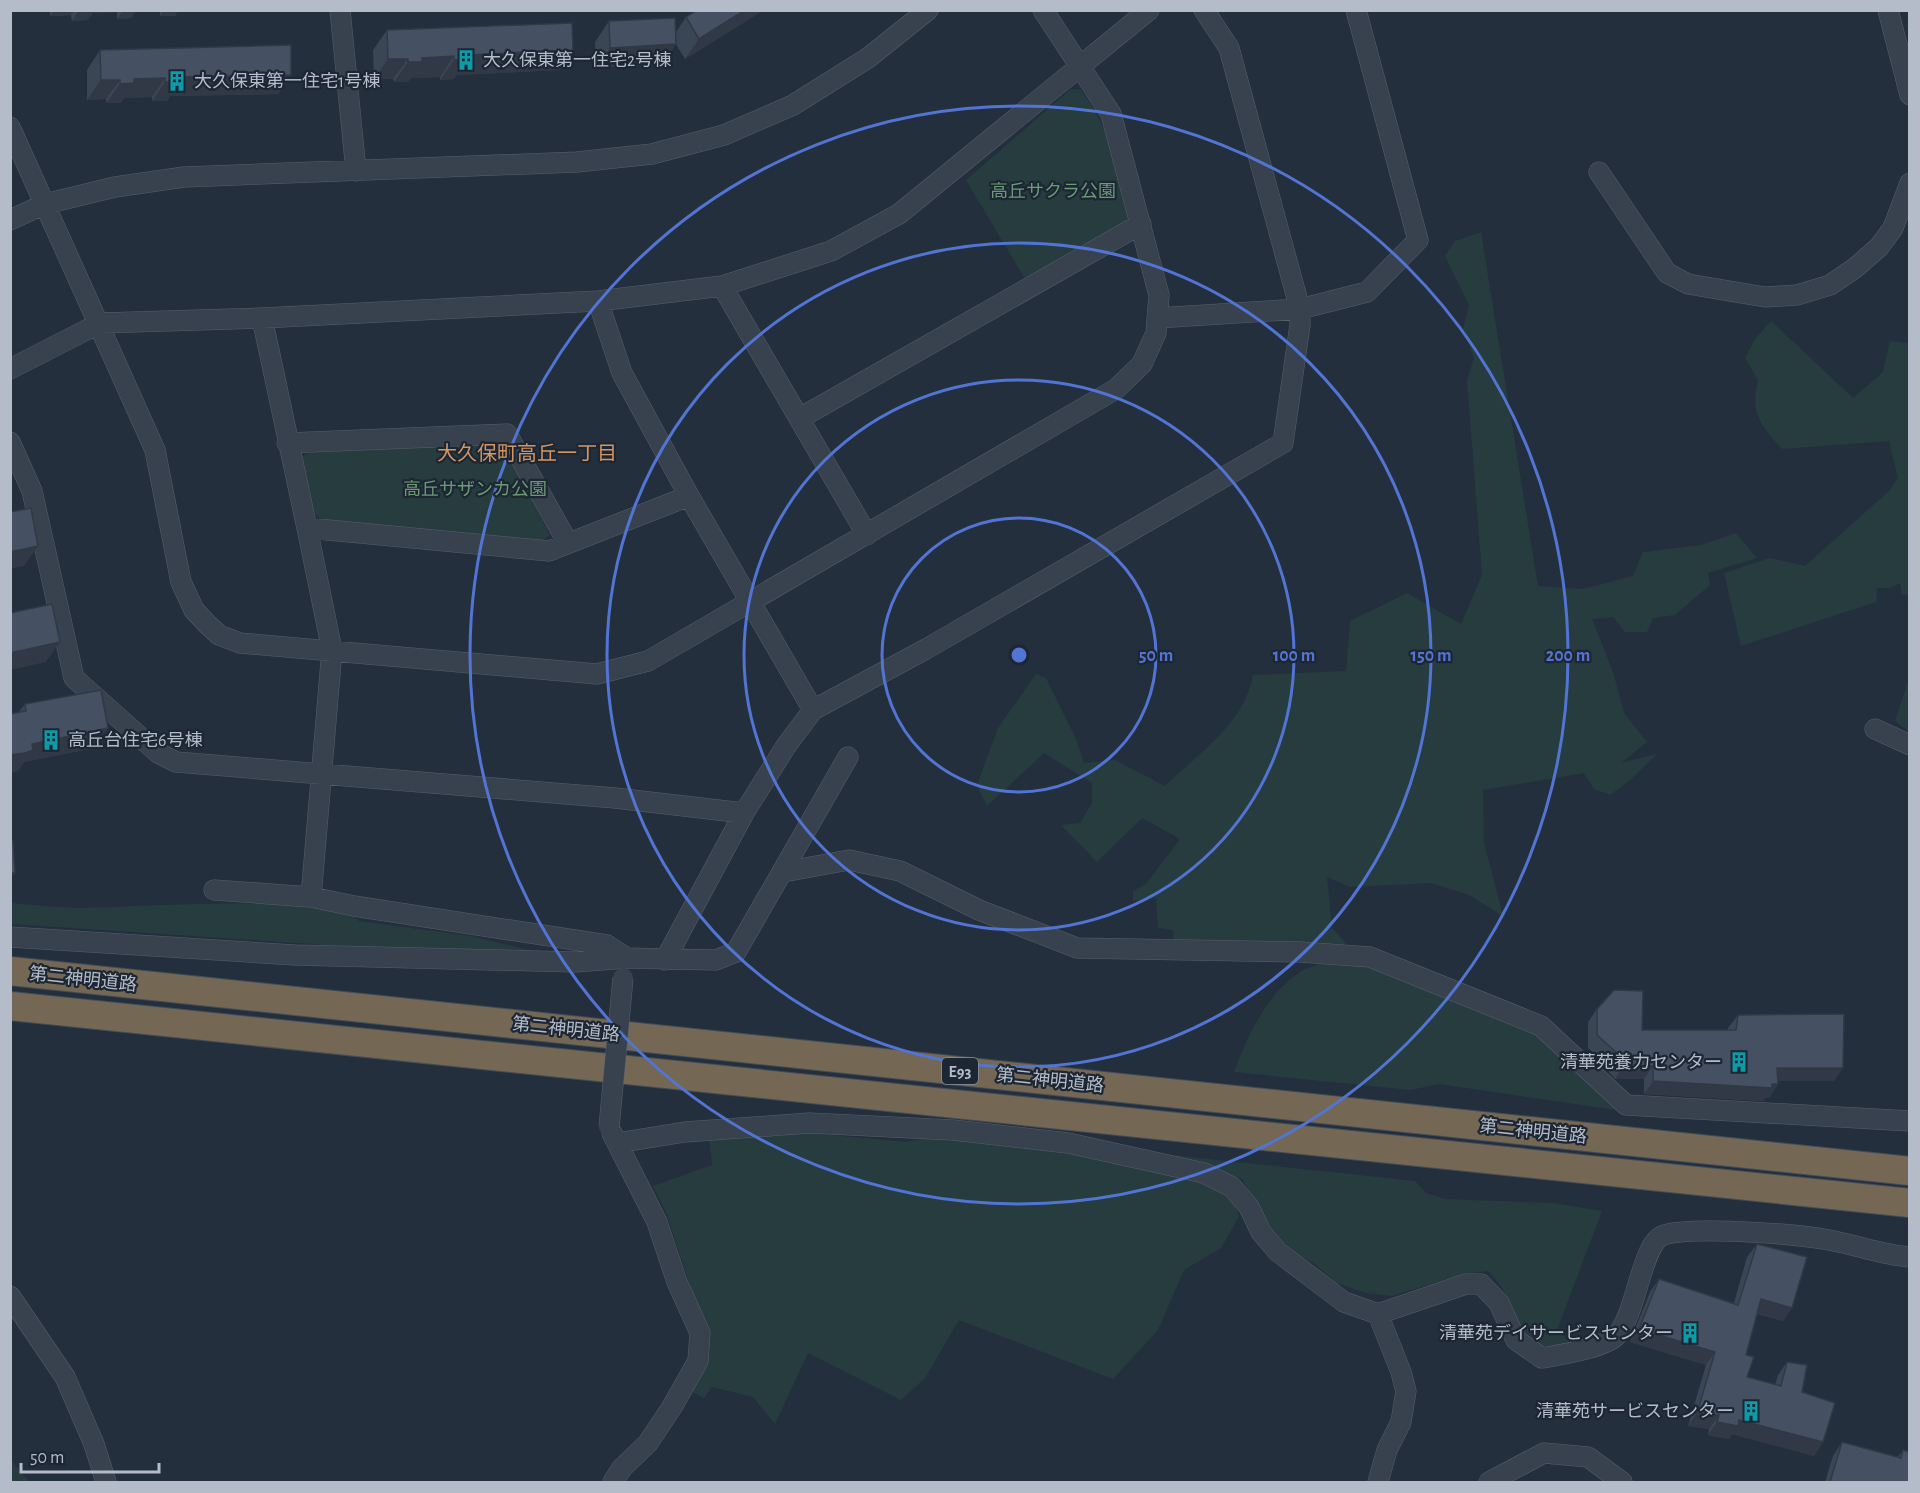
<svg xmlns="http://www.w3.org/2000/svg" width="1920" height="1493" font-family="'Alegreya Sans','Noto Sans JP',sans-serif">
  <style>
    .green { fill: #263c3f }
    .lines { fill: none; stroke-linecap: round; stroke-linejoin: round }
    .minor-casing { stroke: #565f6c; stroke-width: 21 }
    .highway-casing { stroke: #434c59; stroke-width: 30 }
    .minor { stroke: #38414e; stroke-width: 20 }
    .highway { stroke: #746855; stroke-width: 28 }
    .minor-bridge-casing { stroke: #565f6c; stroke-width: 21; stroke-linecap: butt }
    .minor-bridge { stroke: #38414e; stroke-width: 20 }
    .wall { fill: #3b4654 }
    .shaded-wall { fill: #303945 }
    .building { fill: #455162; stroke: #303945; stroke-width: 1.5 }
    .ring { fill: none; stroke: #5274d3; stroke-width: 3 }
    .labels { text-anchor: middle; stroke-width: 4.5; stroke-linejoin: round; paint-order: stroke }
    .shield { fill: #1d2633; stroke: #878f9c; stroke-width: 1.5 }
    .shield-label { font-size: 16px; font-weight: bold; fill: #b4bcc9 }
    .poi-label { font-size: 18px; fill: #b4bcc9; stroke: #1d2633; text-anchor: start }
    .park-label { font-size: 18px; fill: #6b9a76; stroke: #1d2633 }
    .street-label { font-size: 18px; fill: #b4bcc9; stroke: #1d2633 }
    .neighbourhood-label { font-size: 20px; fill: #d59563; stroke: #1d2633 }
    .centre { fill: #5274d3; stroke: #1d2633; stroke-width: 3 }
    .ring-label { font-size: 18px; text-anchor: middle; font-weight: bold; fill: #5274d3; stroke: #1d2633; stroke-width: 4.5; stroke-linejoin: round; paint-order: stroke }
  </style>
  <rect width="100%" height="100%" fill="#242f3e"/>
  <path class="green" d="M1071 89 1081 90C1110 126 1118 173 1130 217L1125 225 1027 282 966 180Z
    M1481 232 1538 586 1582 589 1633 576 1643 552 1701 545 1736 533 1757 558 1708 573 1710 585 1675 615 1653 618 1647 632H1625L1613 617 1592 619 1613 672 1624 713 1647 742 1621 763 1657 754 1629 781 1610 795 1594 789 1584 773 1483 790 1484 842 1503 916 1469 895 1431 883 1350 887 1327 877 1332 928 1346 943 1337 949 1174 943 1173 930 1158 928 1156 898 1133 901V891L1146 884 1180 839 1142 818 1097 862 1061 825 1080 823 1092 803V783L1044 753 987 806 977 785 998 728 1036 674 1046 678 1076 739 1084 763 1115 760 1165 786C1198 754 1245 723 1253 675L1346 671 1350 621 1407 593 1461 624 1482 575 1467 380 1474 358 1463 329 1469 305 1445 256 1455 241Z
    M1771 321 1853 398 1883 372 1890 341 1909 343V594L1902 595 1900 583 1890 588H1877L1876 602 1741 646 1724 573 1770 558 1805 566 1889 491 1898 478 1889 441 1782 449C1760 424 1750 414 1758 380L1745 358 1755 339Z
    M486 443 502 449 513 462 550 535 542 541 323 523 312 509 301 463 303 456 310 453Z
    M1909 679 1910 732H1909L1895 721Z
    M10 903C33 905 56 907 79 908 125 908 334 892 359 921L471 936 532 951H417L11 924Z
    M1347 963 1375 966 1540 1036 1616 1110 1439 1084 1411 1090 1234 1072C1249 1032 1274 976 1319 964 1328 962 1339 963 1347 963Z
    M767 1129 906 1142 939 1135 1045 1147 1206 1182 1234 1202 1239 1216 1221 1248 1184 1270 1158 1330 1113 1379 959 1320 925 1378 901 1400 808 1353 775 1424 753 1397 712 1387 704 1398 693 1392 709 1359 708 1325 693 1294 666 1212 653 1186 712 1165 709 1135Z
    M1151 1153 1415 1181 1426 1193 1445 1199 1553 1203 1602 1211 1557 1330 1571 1343C1521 1358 1522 1324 1503 1290 1500 1283 1493 1277 1488 1271L1464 1274 1392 1296 1366 1293 1336 1283 1315 1264 1292 1252 1266 1221 1242 1179Z
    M11 1460 29 1482H11Z"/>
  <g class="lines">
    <g class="minor-casing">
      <path id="minor" d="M340 10 356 171
        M1888 10 1910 95
        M10 127 155 450 181 582 194 610 207 624 219 635 240 643 597 674 648 661 1116 389 1142 364 1156 333 1159 295 1111 114 1043 10
        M1599 172 1667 273 1688 284 1765 297 1797 295 1830 285 1855 268 1879 247 1893 228 1910 183
        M10 220 45 204 115 187 184 177 577 162 652 154 724 135 793 105 868 58 928 10
        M722 286 867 535
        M262 318 307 528 549 551 689 496 622 373 598 301
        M1157 318 1300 309 1367 292 1418 240 1356 10
        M10 369 100 323 262 318 598 301 722 286 831 251 899 214 1149 10
        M800 418 1141 224
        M10 442 32 491 74 678 158 753 176 762 615 798 744 813
        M287 443 507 434 568 543
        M689 496 813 710
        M307 528 332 650 311 897
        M1875 729 1910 745
        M783 872 849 860 900 871 979 910 1077 948 1300 952 1370 957 1541 1026 1626 1105 1910 1121
        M214 890 311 897 354 906 607 945 627 958
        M10 937 295 955 575 962 627 958 716 960 736 952 848 757
        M665 960 744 813 786 746 813 710 926 649 1283 443 1300 325V309L1229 48 1204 10
        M612 1133 657 1222 677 1282 700 1333 698 1361 672 1407 648 1443 622 1468 613 1482
        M617 1143 685 1132 809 1123 953 1130 1068 1143 1204 1173 1232 1187 1249 1207 1261 1232 1278 1252 1344 1302 1378 1314 1466 1284H1481L1499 1303 1516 1340 1542 1358C1559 1355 1604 1348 1616 1336 1637 1315 1641 1242 1664 1235 1692 1226 1798 1234 1829 1240 1857 1245 1881 1255 1910 1257
        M10 1296 65 1377 94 1444 106 1482
        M1378 1314 1401 1372 1406 1391 1401 1422 1387 1450 1378 1482
        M1489 1482 1544 1453 1588 1457 1622 1482"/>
    </g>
    <g class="highway-casing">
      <path id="highway" d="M10 971 1910 1171
        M10 1006 1910 1203"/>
    </g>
    <use href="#minor" class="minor"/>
    <use href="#highway" class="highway"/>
    <g class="minor-bridge-casing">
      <path id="minor-bridge" d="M609 1127 623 978"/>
    </g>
    <use href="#minor-bridge" class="minor-bridge"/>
  </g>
  <path class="wall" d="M50 10H178L175 16H160V11L135 12 131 18 117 19V12L93 13 88 20 72 21 71 15 50 16Z
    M697 10H764L685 59 676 44 662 65 596 68 595 42 609 21 676 32 686 17Z
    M387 30 573 50 559 70 456 75 454 79 440 80V77L411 78 408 82H394L393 79H374L373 50Z
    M100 50 291 75 278 94 170 96 167 101H152V97L124 98 121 103H106V99L87 100V70Z
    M25 704 94 748 24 762 19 770 11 773 18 713Z
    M1597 1009 1642 1030H1728V1028L1738 1015 1834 1081H1778V1084L1769 1098H1765L1763 1101 1644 1094V1079H1615L1609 1072V1067L1588 1048V1022Z
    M1757 1244 1792 1308 1783 1321 1757 1314 1746 1355 1747 1377 1775 1385 1778 1375 1787 1362 1802 1392 1823 1442 1814 1456 1732 1434 1729 1439 1708 1435 1709 1429 1688 1426 1706 1365 1630 1342 1650 1292 1659 1279 1734 1303 1747 1257Z
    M1842 1442 1898 1457 1903 1450 1910 1482H1825L1833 1456Z"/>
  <path class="shaded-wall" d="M54 10H74L71 15 50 16Z
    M79 10H118L117 12 93 13 88 20 72 21Z
    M123 10H160L135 12 131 18 117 19Z
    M164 10H178L175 16H160Z
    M745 10H764L685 59 699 39Z
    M676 44 662 65 596 68 610 48Z
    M573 50 559 70 456 75 454 79 440 80 454 60 468 55Z
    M454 56 440 77 411 78 408 82H394L408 62 422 58Z
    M388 59H408L393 79H374Z
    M291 75 278 94 170 96 167 101H152L165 82 181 77Z
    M165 78 152 97 124 98 121 103H106L120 84 134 79Z
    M101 80H120L106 99 87 100Z
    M38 546 24 566 10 569V552Z
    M60 642 46 662 10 670V653Z
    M108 728 94 748 24 762 19 770 10 773V755L32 744Z
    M10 873H15L10 879Z
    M1624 1065 1653 1066 1644 1079H1615Z
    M1777 1068H1843L1834 1081H1768Z
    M1653 1081 1772 1084H1778L1769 1098H1765L1763 1101 1644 1094Z
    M1761 1299 1792 1308 1783 1321 1752 1312Z
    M1639 1329 1715 1352 1706 1365 1630 1342Z
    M1697 1413 1719 1415 1709 1429 1688 1426Z
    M1739 1420 1823 1442 1814 1456 1732 1434 1729 1439 1708 1435 1717 1422Z"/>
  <path class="building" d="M697 10H745L699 39 686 17Z
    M675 18 676 44 610 48 609 21Z
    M572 23 573 50 468 55V59L454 60V56L422 58V62H408V59H388L387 30Z
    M291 45V75L181 77V81L165 82V78L134 79V83L120 84V80H101L100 50Z
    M31 508 38 546 10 552V512Z
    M52 604 60 642 10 653V613Z
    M101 690 108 728 32 744 33 750 25 753 10 755V714L26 711 25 704Z
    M10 841H13L15 873H10Z
    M1614 990 1643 991 1642 1030H1736L1738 1015 1844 1014 1843 1068H1777L1778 1084H1772V1088L1653 1081V1066L1624 1065 1618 1059V1054L1597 1035V1009Z
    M1757 1244 1807 1257 1792 1308 1761 1299 1746 1355 1754 1357 1747 1377 1781 1386 1787 1362 1807 1365 1802 1392 1835 1403 1823 1442 1739 1420 1738 1426 1717 1422 1719 1415 1697 1413 1715 1352 1639 1329 1659 1279 1738 1305Z
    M1842 1442 1901 1458 1903 1450 1910 1452V1482H1830Z"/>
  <g class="ring">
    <circle cx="1019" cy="655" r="137"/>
    <circle cx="1019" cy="655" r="275"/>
    <circle cx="1019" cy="655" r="412"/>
    <circle cx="1019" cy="655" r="549"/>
  </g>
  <defs>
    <g id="building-bare" transform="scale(1.62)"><path d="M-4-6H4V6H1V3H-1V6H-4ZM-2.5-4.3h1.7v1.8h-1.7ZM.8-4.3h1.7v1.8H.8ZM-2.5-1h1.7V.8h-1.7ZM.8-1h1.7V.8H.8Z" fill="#0f9aa8" stroke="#1d2633" stroke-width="2.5" paint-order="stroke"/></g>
  </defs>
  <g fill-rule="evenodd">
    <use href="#building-bare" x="466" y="60"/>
    <use href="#building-bare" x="177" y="81"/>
    <use href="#building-bare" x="51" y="740"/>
    <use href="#building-bare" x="1739" y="1062"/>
    <use href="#building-bare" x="1690" y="1333"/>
    <use href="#building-bare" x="1751" y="1411"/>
  </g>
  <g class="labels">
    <rect class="shield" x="942" y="1058" width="36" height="26" rx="4.5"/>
    <g class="shield-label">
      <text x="960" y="1077">E93</text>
    </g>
    <g class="poi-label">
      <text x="483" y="66">大久保東第一住宅2号棟</text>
      <text x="194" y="87">大久保東第一住宅1号棟</text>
      <text x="68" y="746">高丘台住宅6号棟</text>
      <text x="1722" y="1068" text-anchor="end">清華苑養力センター</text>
      <text x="1673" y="1339" text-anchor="end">清華苑デイサービスセンター</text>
      <text x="1734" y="1417" text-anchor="end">清華苑サービスセンター</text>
    </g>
    <g class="park-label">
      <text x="1053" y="197">高丘サクラ公園</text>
      <text x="475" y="495">高丘サザンカ公園</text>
    </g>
    <g class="street-label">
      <text transform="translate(83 979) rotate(6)" y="6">第二神明道路</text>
      <text transform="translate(566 1029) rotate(6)" y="6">第二神明道路</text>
      <text transform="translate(1050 1080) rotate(6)" y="6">第二神明道路</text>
      <text transform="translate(1533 1131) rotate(6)" y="6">第二神明道路</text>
    </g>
    <g class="neighbourhood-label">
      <text x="527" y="460">大久保町高丘一丁目</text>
    </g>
  </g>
  <circle cx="1019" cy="655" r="9" class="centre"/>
  <g class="ring-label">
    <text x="1156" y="661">50 m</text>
    <text x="1294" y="661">100 m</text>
    <text x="1431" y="661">150 m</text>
    <text x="1568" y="661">200 m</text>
  </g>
  <rect width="1920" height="1493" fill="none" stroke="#b4bcc9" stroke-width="24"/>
  <path d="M21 1463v9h138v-9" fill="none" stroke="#b4bcc9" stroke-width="3"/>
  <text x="30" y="1463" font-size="18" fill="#b4bcc9" stroke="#1d2633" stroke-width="4.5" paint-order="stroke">50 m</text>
</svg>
